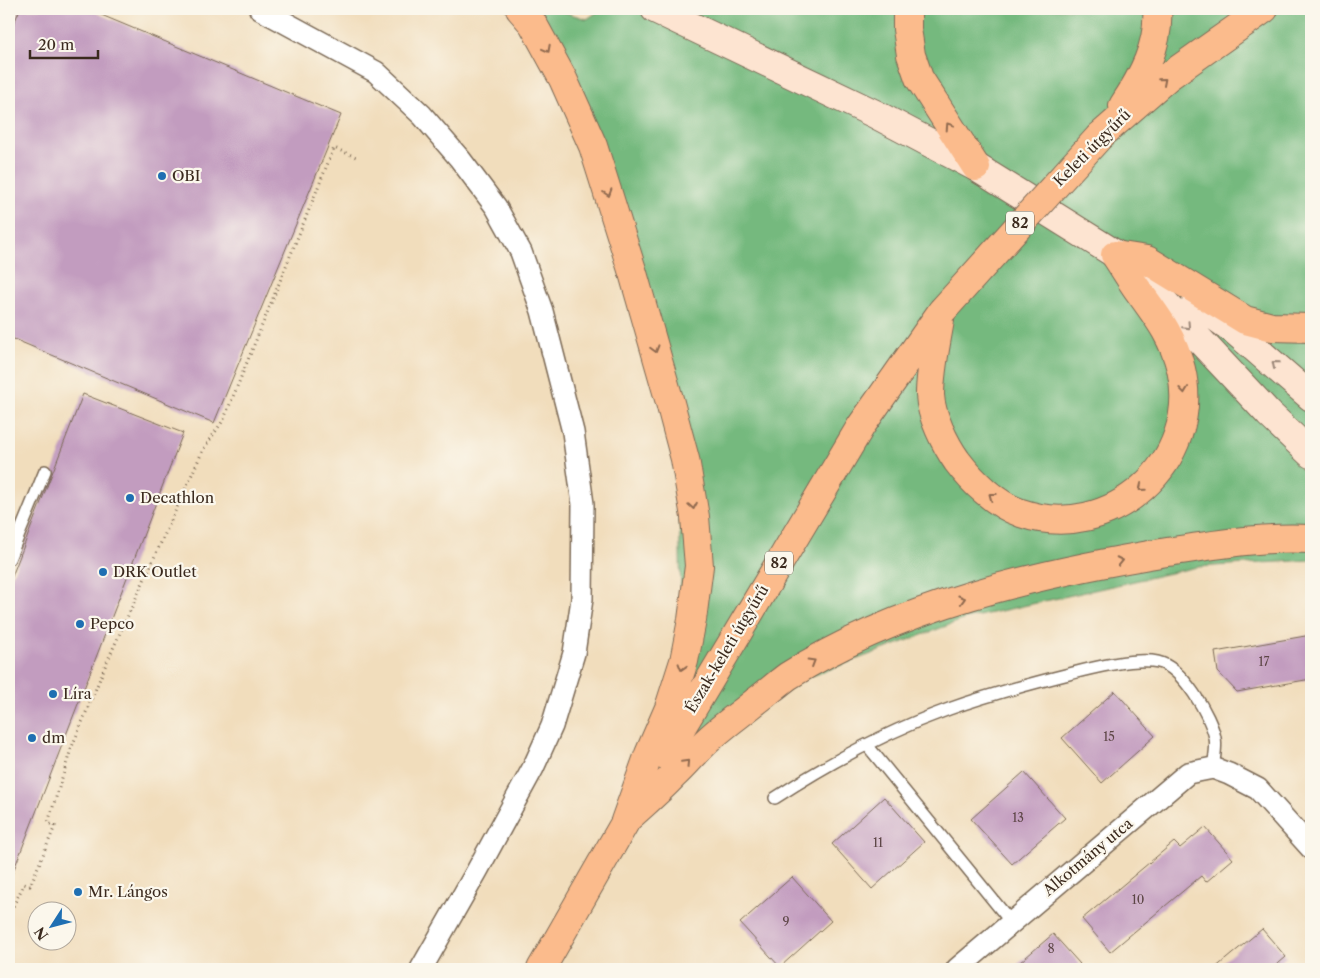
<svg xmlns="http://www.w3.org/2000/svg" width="1320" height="978" font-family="'Libre Caslon Text',serif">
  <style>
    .forest { fill: #74b97e; stroke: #58724e }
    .building { fill: #c29cbf }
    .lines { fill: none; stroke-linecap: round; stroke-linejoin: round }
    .lane-casing { stroke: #7b6955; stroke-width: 14 }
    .street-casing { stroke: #7b6955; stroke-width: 24 }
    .secondary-casing { stroke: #7b6955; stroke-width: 30 }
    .primary-casing { stroke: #7b6955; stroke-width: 30 }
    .path { stroke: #7b6955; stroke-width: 3; stroke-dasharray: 1 4; stroke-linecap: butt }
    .lane { stroke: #fff; stroke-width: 11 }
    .street { stroke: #fff; stroke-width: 21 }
    .secondary { stroke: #fde4d1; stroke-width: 28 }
    .primary { stroke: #fbbb8c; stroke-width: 28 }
    .primary-bridge-casing { stroke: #7b6955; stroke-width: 30; stroke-linecap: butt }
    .primary-bridge { stroke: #fbbb8c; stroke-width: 28 }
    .oneway { stroke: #916b50 }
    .oneway2 { stroke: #9c8778 }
    .poi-dot { fill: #1f6fb2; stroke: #fbf7ec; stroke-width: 2 }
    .labels { text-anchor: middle; stroke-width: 4.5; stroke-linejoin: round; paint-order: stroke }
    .number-label { font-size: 12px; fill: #5d4646 }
    .shield { fill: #fbf7ec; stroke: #75685c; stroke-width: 1 }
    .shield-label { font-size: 14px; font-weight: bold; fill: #3b2a1e }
    .street-label { font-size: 15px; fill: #3b2a1e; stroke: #fbf7ec }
    .poi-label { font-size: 15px; fill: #3b2a1e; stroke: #fbf7ec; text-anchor: start }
  </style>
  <rect width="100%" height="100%" fill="#fbf7ec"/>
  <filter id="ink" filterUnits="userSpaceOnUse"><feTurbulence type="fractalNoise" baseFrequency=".02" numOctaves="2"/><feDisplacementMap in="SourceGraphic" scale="10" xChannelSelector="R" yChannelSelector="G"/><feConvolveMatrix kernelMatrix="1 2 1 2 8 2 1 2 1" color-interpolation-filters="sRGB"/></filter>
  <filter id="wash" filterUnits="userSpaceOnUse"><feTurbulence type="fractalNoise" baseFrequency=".0096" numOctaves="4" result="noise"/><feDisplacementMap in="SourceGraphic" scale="20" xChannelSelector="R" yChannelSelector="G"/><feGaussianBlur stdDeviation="1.12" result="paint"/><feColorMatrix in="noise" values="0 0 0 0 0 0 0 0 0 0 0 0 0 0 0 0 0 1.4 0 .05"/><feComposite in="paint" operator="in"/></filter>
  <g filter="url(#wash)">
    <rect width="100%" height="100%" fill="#f1ddbc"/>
    <path class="forest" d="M513 9H554L587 19 602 9H1311V560L1197 567 965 619 796 682 669 755 682 654 678 447 579 120Z"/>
    <g id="blocks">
      <path class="building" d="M20 9H87L341 115 214 423 9 337V35Z
        M83 394 183 433 9 882V584Z
        M1311 635V679L1237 692 1218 672 1215 652Z
        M1115 691 1155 736 1102 783 1062 738Z
        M1024 772 1065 818 1012 864 971 819Z
        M884 797 924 842 872 889 832 844Z
        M1205 827 1233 859 1206 882 1201 876 1110 952 1082 919 1174 842 1180 848Z
        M792 877 831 921 780 967 740 923Z
        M1262 929 1286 957 1272 969H1214Z
        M1053 934 1080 964 1074 969H1012Z"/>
    </g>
  </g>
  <g filter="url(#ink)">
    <use href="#blocks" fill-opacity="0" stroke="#7b6955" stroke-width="1"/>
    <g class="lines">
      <g class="lane-casing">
        <path id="lane" d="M9 559 45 471
          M867 745 1011 922
          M775 798C830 762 888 731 949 709 988 695 1029 684 1069 674 1092 668 1135 657 1158 662 1182 667 1211 716 1215 738 1217 747 1214 759 1213 768"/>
      </g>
      <g class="street-casing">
        <path id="street" d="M260 9 376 72 422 115 460 159 496 207 521 252 542 311 573 432 583 504 582 599 574 653 552 726 533 768 477 871 421 969
          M957 969 1188 773 1213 768 1229 774 1258 789 1311 848"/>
      </g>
      <g class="secondary-casing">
        <path id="secondary" d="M655 9 875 114 976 167 1136 267
          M1133 275 1164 302 1269 414 1311 454
          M1196 303 1235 331 1311 397"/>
      </g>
      <g class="primary-casing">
        <path id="primary" d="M520 9 533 24 563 79 593 146 633 273 669 399 685 459 695 517 699 566 692 620 684 661 669 708 649 754 625 821
          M907 9V29L911 55 919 78 976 167
          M1123 106C1142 77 1160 45 1157 9
          M1100 136 1169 76 1264 9
          M1115 255 1147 260 1245 320 1272 327 1311 328
          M940 320C936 345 930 370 930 395 931 416 945 444 957 461 972 481 996 505 1021 513 1110 544 1203 462 1181 369 1173 337 1159 319 1140 293 1131 281 1124 268 1115 255
          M665 755 861 426 942 311
          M628 818C643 804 659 791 673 776 684 766 694 754 705 743 720 728 738 716 755 702 766 694 777 684 788 676 898 606 1039 573 1167 552 1214 545 1263 536 1311 539
          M541 969 635 805"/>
      </g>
      <path class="path" d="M9 915 24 884 30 886 55 826 48 823 71 749 106 664 203 450 224 419 334 148 356 157"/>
      <use href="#lane" class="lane"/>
      <use href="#street" class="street"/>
      <use href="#secondary" class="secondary"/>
      <use href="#primary" class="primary"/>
      <g class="primary-bridge-casing">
        <path id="primary-bridge" d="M942 311 1100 136"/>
      </g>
      <use href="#primary-bridge" class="primary-bridge"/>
    </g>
    <defs><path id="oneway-chevron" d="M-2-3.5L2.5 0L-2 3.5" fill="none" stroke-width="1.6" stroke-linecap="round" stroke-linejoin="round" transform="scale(1.25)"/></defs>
    <g class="oneway">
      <use href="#oneway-chevron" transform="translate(547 49) rotate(62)"/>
      <use href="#oneway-chevron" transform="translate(1163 81) rotate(-41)"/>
      <use href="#oneway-chevron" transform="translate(949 126) rotate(-123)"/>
      <use href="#oneway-chevron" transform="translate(608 193) rotate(72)"/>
      <use href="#oneway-chevron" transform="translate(655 349) rotate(74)"/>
      <use href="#oneway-chevron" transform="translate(1184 390) rotate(84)"/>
      <use href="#oneway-chevron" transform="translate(1142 488) rotate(141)"/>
      <use href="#oneway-chevron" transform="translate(992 496) rotate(-143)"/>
      <use href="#oneway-chevron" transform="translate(693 506) rotate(80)"/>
      <use href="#oneway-chevron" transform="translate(1120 561) rotate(-12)"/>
      <use href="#oneway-chevron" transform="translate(962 599) rotate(-17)"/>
      <use href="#oneway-chevron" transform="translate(812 662) rotate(-31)"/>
      <use href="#oneway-chevron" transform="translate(682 667) rotate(107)"/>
      <use href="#oneway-chevron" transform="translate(686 763) rotate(-46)"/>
    </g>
    <g class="oneway2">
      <use href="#oneway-chevron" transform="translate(1187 326) rotate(47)"/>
      <use href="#oneway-chevron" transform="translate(1275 364) rotate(-140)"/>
    </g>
  </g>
  <g class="poi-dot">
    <circle cx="162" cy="176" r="5"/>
    <circle cx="130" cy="498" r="5"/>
    <circle cx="103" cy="572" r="5"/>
    <circle cx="80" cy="624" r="5"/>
    <circle cx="53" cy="694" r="5"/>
    <circle cx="32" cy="738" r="5"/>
    <circle cx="78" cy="892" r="5"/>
  </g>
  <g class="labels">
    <g class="number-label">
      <text x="1264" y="666">17</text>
      <text x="1109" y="741">15</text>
      <text x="1018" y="822">13</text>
      <text x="878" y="847">11</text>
      <text x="1138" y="904">10</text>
      <text x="786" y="926">9</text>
      <text x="1051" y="953">8</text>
    </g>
    <g class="shield">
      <rect x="1006" y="211.5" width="28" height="23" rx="4"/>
      <rect x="765" y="551.5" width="28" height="23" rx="4"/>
    </g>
    <g class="shield-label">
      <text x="1020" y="228">82</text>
      <text x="779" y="568">82</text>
    </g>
    <g class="street-label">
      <text transform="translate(1092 148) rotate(-45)" y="5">Keleti útgyűrű</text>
      <text transform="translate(727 649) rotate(-59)" y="5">Észak-keleti útgyűrű</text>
      <text transform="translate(1088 857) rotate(-40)" y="5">Alkotmány utca</text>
    </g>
    <g class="poi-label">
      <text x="172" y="181">OBI</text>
      <text x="140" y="503">Decathlon</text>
      <text x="113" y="577">DRK Outlet</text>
      <text x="90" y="629">Pepco</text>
      <text x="63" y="699">Líra</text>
      <text x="42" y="743">dm</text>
      <text x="88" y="897">Mr. Lángos</text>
    </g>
  </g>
  <rect width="1320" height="978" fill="none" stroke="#fbf7ec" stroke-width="30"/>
  <g transform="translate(52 926) rotate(234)"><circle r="24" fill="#fbf7ec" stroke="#aea59a"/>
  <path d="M0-4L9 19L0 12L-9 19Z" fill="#1f6fb2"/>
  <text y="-8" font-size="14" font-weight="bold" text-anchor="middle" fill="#3b2a1e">N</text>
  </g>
  <path d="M30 50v8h68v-8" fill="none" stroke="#3b2a1e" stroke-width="2.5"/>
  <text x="38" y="50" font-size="15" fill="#3b2a1e" stroke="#fbf7ec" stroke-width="4" paint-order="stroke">20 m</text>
</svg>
